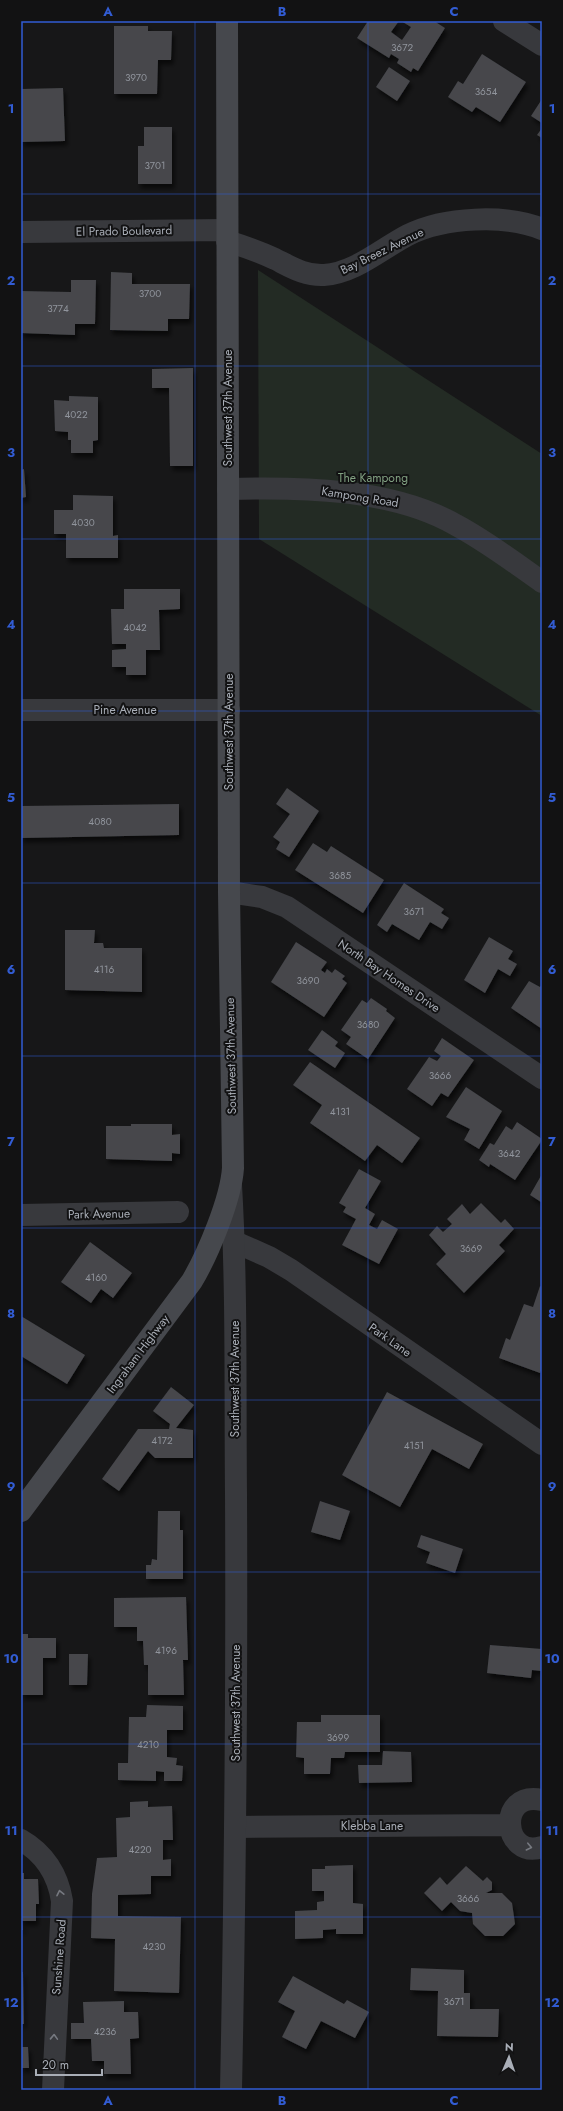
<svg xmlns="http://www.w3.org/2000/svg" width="563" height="2111" font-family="Jost,sans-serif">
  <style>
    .green { fill: #232b24 }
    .building { fill: #46474b; filter: url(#shadow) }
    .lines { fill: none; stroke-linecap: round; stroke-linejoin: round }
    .minor { stroke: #38393d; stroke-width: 22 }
    .tertiary { stroke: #38393d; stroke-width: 22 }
    .secondary { stroke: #46484d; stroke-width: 22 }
    .oneway { stroke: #767980 }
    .grid { fill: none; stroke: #325cd3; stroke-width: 1; stroke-opacity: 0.55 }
    .labels { text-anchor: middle; stroke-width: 4; stroke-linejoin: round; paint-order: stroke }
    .number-label { font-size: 10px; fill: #90949c }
    .street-label { font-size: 12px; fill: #a9aeb7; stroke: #121213 }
    .park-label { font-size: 12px; fill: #82a182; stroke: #121213 }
    .neatline { fill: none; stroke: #325cd3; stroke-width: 1.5 }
    .grid-label { font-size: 13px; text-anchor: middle; font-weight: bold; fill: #325cd3 }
  </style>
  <defs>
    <filter id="shadow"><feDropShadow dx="2.5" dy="4.5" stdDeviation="2" flood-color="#0009"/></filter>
  </defs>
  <rect width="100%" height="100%" fill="#171718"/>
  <path class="green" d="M258 270 542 454V716L259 539Z"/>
  <path class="building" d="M368 21H399L391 32 402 40 411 27 401 21H434L445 28 418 71 413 68 411 72 397 63 399 59 391 54 389 58 357 38Z
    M114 26H148V31H172L171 60H158L157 94H114Z
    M482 54 526 82 500 122 476 107 472 112 448 97 458 81 463 84Z
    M389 67 410 81 397 101 376 87Z
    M63 88 65 141 21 142V89Z
    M542 99V123L531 116Z
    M144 127H172V184H138V146H144Z
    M542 128V138L537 135Z
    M111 272 132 273V284H190L189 319H168V331L110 330Z
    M71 280H96L95 324H75V335L21 333V291L71 292Z
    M193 368V466H170L169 388H152V369Z
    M69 396 98 397V440L93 441V453H71V440H68V432L55 431 54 400 69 401Z
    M24 469 26 497 21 498V470Z
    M73 495 113 496V536L118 535V558H66V534H54V510H73Z
    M124 589H180V609L159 610 160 650H146V675H126V667H112V650L126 649V644H112L111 609H124Z
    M287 788 319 811 289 857 276 849 280 842 273 837 290 814 276 804Z
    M179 804V835L21 838V806Z
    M313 843 327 852 331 846 384 880 363 913 295 870Z
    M404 883 444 909 441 913 449 918 442 929 430 922 419 940 392 924 387 932 377 925Z
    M65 930H95L94 943H103L104 948H142V992L65 990Z
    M489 937 513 951 508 959 517 964 510 976 498 969 485 993 464 980Z
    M296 942 327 962 321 970 325 973 327 969 332 973 335 969 345 976 342 979 347 983 324 1017 271 982Z
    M529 981 540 987 542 984V1029L511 1008Z
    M371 998 387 1009 386 1011 395 1018 368 1059 346 1044 351 1037 341 1030 362 1000 367 1003Z
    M322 1030 338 1042 335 1046 345 1053 335 1068 308 1050Z
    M442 1038 474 1060 448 1097 441 1093 432 1106 407 1089 429 1057 437 1061 441 1056 434 1051Z
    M310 1062 420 1138 402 1163 377 1145 365 1161 310 1123 322 1105 293 1085Z
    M466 1087 502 1111 479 1149 464 1140 470 1129 446 1117Z
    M517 1122 542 1139V1140L515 1180 490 1164 489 1167 479 1160 490 1143 494 1145 506 1126 512 1130Z
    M131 1124H172V1135L180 1134V1154L172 1153V1161L106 1159V1126H131Z
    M359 1169 381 1181 365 1208 375 1214 369 1225 377 1229 382 1220 398 1229 379 1264 342 1245 356 1219 343 1212 346 1207 339 1203Z
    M542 1174V1200L541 1202 530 1195Z
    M481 1203 501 1223 505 1219 514 1229 499 1245 505 1251 464 1293 436 1264 446 1254 429 1235 437 1226 443 1232 452 1224 447 1219 462 1204 470 1214Z
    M90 1242 132 1273 113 1298 101 1289 91 1303 61 1282Z
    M540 1286 542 1287V1368L540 1373 499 1358 506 1338 510 1340 524 1304 533 1307Z
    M21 1316 85 1355 67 1384 21 1356Z
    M171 1387 194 1405 176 1428 193 1430V1458H155L148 1451 119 1491 102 1479 138 1429H169L170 1424 153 1411Z
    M387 1392 483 1444 469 1469 432 1449 400 1507 342 1475Z
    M320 1501 350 1511 340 1540 311 1532Z
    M158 1511H180V1530H183V1579H146V1565H151L152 1559 157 1560Z
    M421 1535 463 1549 455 1573 426 1563 430 1552 417 1547Z
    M186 1597 188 1660H183L184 1695H148V1665H144L143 1641H137V1627H114V1598Z
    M21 1634H28V1638H56V1658H43V1695H21Z
    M490 1645 542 1649V1671L532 1670 531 1678 487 1673Z
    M69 1654H88L87 1685H69Z
    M147 1705 183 1706V1730H167V1757L177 1758 176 1765 183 1766 182 1781H164V1772L156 1771V1781L118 1780V1763H128L129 1717H146Z
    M321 1715H380V1752H345L344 1758H331L330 1774H304V1758L296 1757 297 1722H321Z
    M383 1751 411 1752 412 1782 359 1783 358 1765H382Z
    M148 1801V1807L172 1806 173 1840H163V1860L171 1859V1876H151V1894L118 1895V1916L181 1917 179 1993 114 1991 115 1939 91 1938 92 1894 97 1858 117 1857 116 1818 130 1817V1802Z
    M353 1865V1903L363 1904V1934H336V1929L323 1930V1938L295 1939V1911L317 1910V1902L324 1901V1891H312V1869H325V1866Z
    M466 1866 483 1881 487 1877 492 1882V1890L486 1893H502L512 1903 515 1924 503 1936H485L473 1924 472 1913 460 1911 451 1902 442 1911 424 1893 440 1877 447 1885Z
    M21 1873H24V1879H38L39 1904H36V1921H22L23 1930H21Z
    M411 1968 464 1970V1993H470V2009H499L498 2037 437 2036 438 1991 410 1990Z
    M21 1972H23L24 2024H21Z
    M293 1976 344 2004 347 2000 369 2012 355 2038 321 2021 306 2049 282 2037 295 2011 278 2002Z
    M124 2001V2012H138L139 2038 130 2039 131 2074H104V2061H92L91 2039H71V2023H84L83 2002Z
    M21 2047H28L29 2068H21Z"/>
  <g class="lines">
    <path class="minor" d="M504 21 542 45
      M21 232 227 230
      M227 241C243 246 260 252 275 259 291 267 305 276 324 275 355 273 381 249 408 235 444 217 506 214 542 229
      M228 489C300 487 392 488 456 525 486 541 514 562 542 582
      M21 710H229
      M229 892 262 897 287 907 542 1078
      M21 1215 178 1212
      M235 1242 269 1257 291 1270 542 1444
      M542 1800C496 1790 503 1860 542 1847
      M235 1827 509 1825
      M21 1840C44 1853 58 1875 62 1901L53 2090"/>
    <path class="tertiary" d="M231 1185C237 1288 235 1391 236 1494 237 1693 235 1891 231 2090"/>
    <path class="secondary" d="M21 1511 192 1281C208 1254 231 1199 233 1168L229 892 227 21"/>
  </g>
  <defs><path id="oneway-chevron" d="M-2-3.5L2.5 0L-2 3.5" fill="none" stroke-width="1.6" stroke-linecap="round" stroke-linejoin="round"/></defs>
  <g class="oneway">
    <use href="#oneway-chevron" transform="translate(529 1847) rotate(13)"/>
    <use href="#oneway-chevron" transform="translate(60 1893) rotate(-102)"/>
    <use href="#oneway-chevron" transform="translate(54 2037) rotate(-88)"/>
  </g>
  <path class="grid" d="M195 21V2090M368 21V2090M21 194H542M21 366H542M21 539H542M21 711H542M21 883H542M21 1056H542M21 1228H542M21 1400H542M21 1572H542M21 1744H542M21 1917H542"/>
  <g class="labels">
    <g class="number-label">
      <text x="402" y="51">3672</text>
      <text x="136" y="81">3970</text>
      <text x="486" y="95">3654</text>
      <text x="155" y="169">3701</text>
      <text x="150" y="297">3700</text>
      <text x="58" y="312">3774</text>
      <text x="76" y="418">4022</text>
      <text x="83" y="526">4030</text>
      <text x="135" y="631">4042</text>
      <text x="100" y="825">4080</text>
      <text x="340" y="879">3685</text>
      <text x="414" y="915">3671</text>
      <text x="104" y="973">4116</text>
      <text x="308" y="984">3690</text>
      <text x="368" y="1028">3680</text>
      <text x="440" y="1079">3666</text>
      <text x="340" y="1115">4131</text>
      <text x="509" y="1157">3642</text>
      <text x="471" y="1252">3669</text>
      <text x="96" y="1281">4160</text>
      <text x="162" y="1444">4172</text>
      <text x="414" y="1449">4151</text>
      <text x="166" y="1654">4196</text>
      <text x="338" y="1741">3699</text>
      <text x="148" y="1748">4210</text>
      <text x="140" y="1853">4220</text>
      <text x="468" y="1902">3666</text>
      <text x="154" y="1950">4230</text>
      <text x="454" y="2005">3671</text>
      <text x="105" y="2035">4236</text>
    </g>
    <g class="street-label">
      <text transform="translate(124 231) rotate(-1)" y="4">El Prado Boulevard</text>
      <text transform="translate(382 251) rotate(-26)" y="4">Bay Breez Avenue</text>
      <text transform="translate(228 408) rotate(-90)" y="4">Southwest 37th Avenue</text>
      <text transform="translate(360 497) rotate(9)" y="4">Kampong Road</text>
      <text x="125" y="714">Pine Avenue</text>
      <text transform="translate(229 732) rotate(-90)" y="4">Southwest 37th Avenue</text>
      <text transform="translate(389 976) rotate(34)" y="4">North Bay Homes Drive</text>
      <text transform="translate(231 1056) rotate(-91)" y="4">Southwest 37th Avenue</text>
      <text transform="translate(99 1214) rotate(-1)" y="4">Park Avenue</text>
      <text transform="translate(390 1340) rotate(35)" y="4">Park Lane</text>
      <text transform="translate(138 1354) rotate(-53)" y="4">Ingraham Highway</text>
      <text transform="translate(235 1379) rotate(-90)" y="4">Southwest 37th Avenue</text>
      <text transform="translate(236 1703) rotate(-90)" y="4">Southwest 37th Avenue</text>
      <text x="372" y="1830">Klebba Lane</text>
      <text transform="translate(59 1957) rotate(-86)" y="4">Sunshine Road</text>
    </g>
    <g class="park-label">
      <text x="373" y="482">The Kampong</text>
    </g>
  </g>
  <rect width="563" height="2111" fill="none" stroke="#121213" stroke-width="44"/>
  <g transform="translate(509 2057) rotate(2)" stroke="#121213" stroke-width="3" paint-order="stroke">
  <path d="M0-3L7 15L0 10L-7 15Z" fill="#a9aeb7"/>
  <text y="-6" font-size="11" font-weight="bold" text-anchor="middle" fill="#a9aeb7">N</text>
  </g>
  <path d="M36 2069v6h66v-6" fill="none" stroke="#a9aeb7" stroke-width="2"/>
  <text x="42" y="2069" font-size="12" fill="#a9aeb7" stroke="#121213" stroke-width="3" paint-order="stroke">20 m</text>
  <rect x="22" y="22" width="519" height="2067" class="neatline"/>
  <g class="grid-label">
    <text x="108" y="16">A</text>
    <text x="282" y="16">B</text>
    <text x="454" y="16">C</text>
    <text x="11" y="113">1</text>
    <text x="552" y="113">1</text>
    <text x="11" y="285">2</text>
    <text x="552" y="285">2</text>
    <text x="11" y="457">3</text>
    <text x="552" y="457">3</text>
    <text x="11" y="629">4</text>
    <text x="552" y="629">4</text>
    <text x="11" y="802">5</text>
    <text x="552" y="802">5</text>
    <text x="11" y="974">6</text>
    <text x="552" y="974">6</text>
    <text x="11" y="1146">7</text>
    <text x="552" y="1146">7</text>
    <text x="11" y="1318">8</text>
    <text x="552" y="1318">8</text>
    <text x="11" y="1491">9</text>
    <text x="552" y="1491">9</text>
    <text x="11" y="1663">10</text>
    <text x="552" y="1663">10</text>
    <text x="11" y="1835">11</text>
    <text x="552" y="1835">11</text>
    <text x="11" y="2007">12</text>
    <text x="552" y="2007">12</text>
    <text x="108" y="2105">A</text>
    <text x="282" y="2105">B</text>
    <text x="454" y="2105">C</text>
  </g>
</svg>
